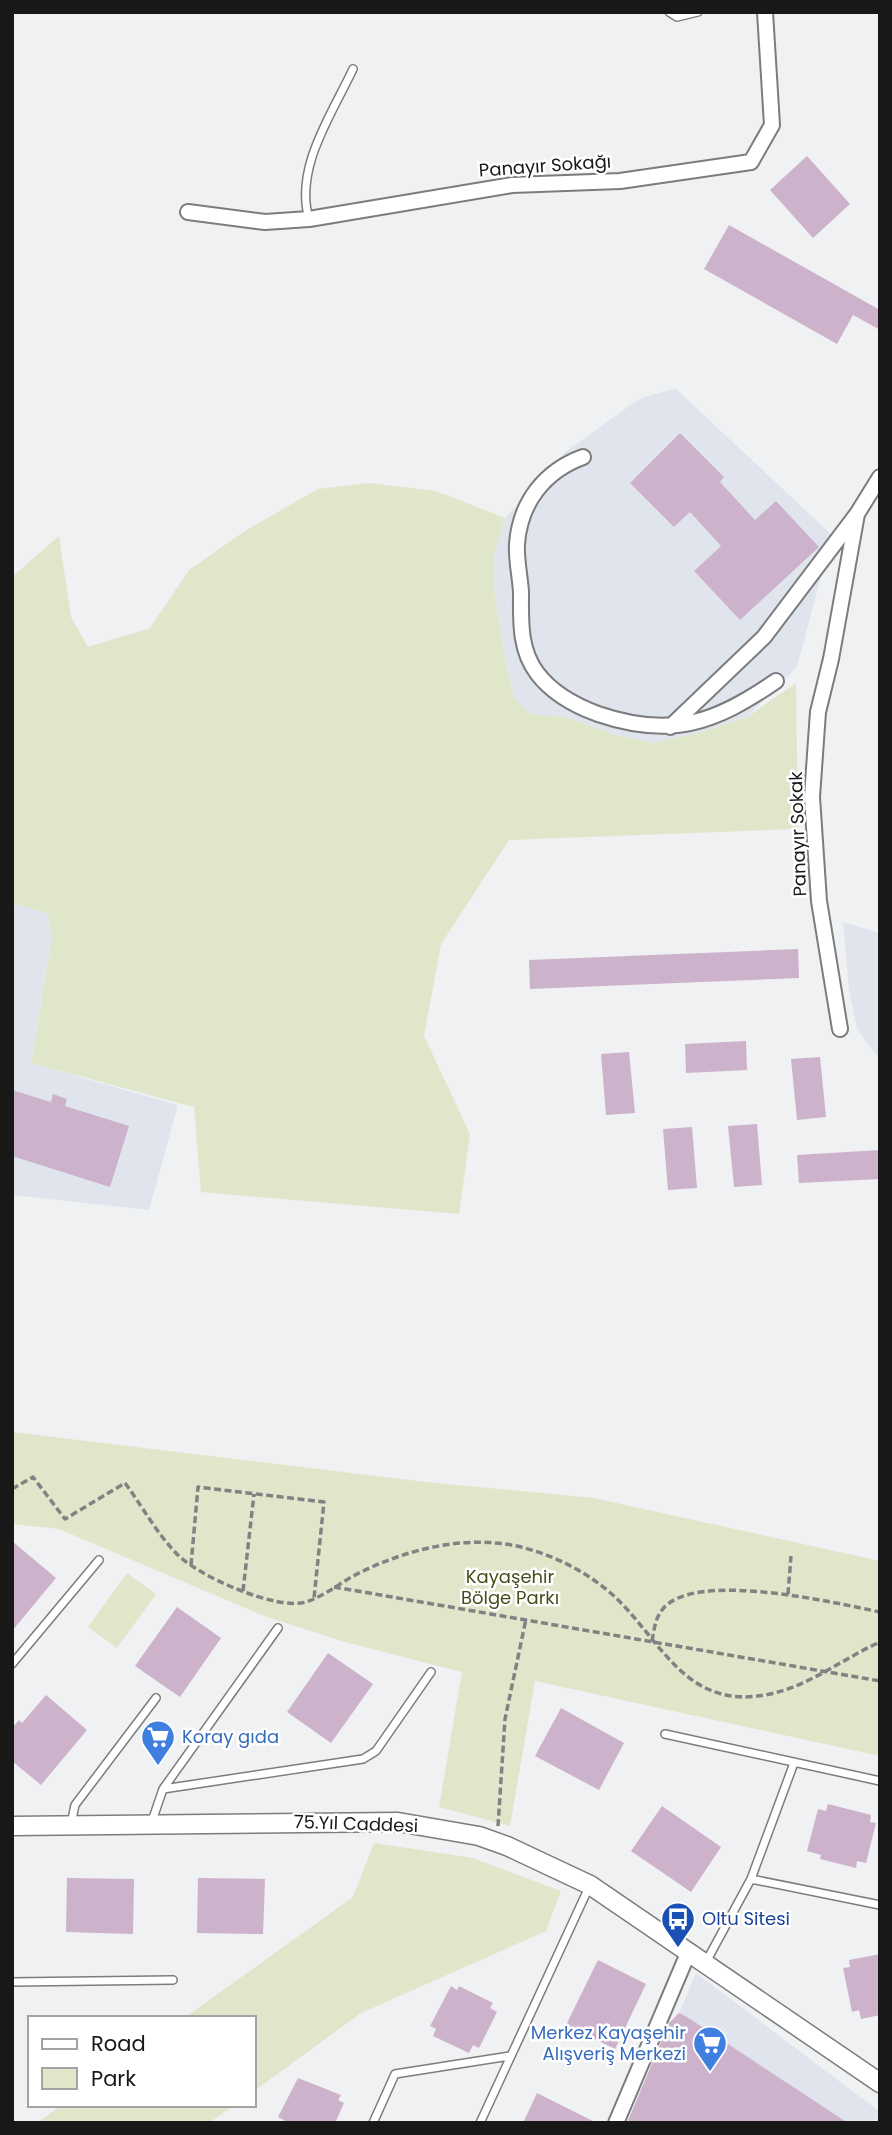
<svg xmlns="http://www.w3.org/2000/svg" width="892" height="2135" font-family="Poppins,sans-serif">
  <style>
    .built { fill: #e0e5ed }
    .green { fill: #dfe6ca }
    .building { fill: #cdb2cc }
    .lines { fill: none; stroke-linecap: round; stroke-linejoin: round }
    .service-casing { stroke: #7b7c7d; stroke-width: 10 }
    .minor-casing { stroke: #7b7c7d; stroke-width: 18 }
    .tertiary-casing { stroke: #7b7c7d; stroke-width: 21 }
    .path { stroke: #818282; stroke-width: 3.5; stroke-dasharray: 7 3.5; stroke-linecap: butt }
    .service { stroke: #fff; stroke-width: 7 }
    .minor { stroke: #fff; stroke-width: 14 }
    .tertiary { stroke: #fff; stroke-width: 18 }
    .labels { text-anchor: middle; stroke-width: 5; stroke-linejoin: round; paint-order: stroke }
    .street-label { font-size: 18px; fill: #181818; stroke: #fff }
    .park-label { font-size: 18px; fill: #444f1b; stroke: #fff }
    .shop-label { font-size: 18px; fill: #366cbe; stroke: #fff; text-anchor: start }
    .transit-label { font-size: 18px; fill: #164399; stroke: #fff; text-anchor: start }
  </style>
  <rect width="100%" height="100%" fill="#f0f1f2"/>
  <path class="built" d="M675 388 832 535 797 667 747 717 702 732 653 743 615 735 569 718 530 714 514 697 506 666 494 588V553L505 518 565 452 639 399Z
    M12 903 48 914 52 936 31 1063 178 1105 149 1210 12 1195Z
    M843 922 880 933V1060L857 1029 849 990Z
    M696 1973 880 2112V2123H633Z"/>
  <path class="green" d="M369 483 436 491 505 518 494 553V588L506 666 514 697 530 714 569 718 615 735 653 743 702 732 747 717 796 683 798 829 509 840 441 944 424 1036 470 1134 459 1214 201 1192 194 1107 31 1063 52 936 48 914 12 903 13 576 59 536 71 617 88 647 150 628 189 570 245 531 318 489Z
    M12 1432 426 1482 594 1498 880 1561V1756L535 1681 510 1826 439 1807 462 1672 345 1642 264 1616 59 1529 12 1524Z
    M127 1573 156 1594 117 1648 88 1627Z
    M374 1843 473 1858 561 1891 546 1931 361 2013 254 2091V2018H184L353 1897Z
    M62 2105H234L209 2123H37Z"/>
  <path class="building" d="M807 156 850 204 813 238 770 190Z
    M729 225 880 310V330L853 315 837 344 704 269Z
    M680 433 724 477 720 482 755 520 776 501 819 547 740 620 694 571 721 546 690 512 674 527 630 483Z
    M798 949 799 978 530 989 529 960Z
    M746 1041 747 1070 686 1073 685 1044Z
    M629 1052 635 1113 606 1115 601 1054Z
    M820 1057 826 1117 797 1120 791 1059Z
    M12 1090 51 1102 53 1094 67 1099 65 1106 129 1126 110 1187 12 1156Z
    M757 1124 762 1185 734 1187 728 1126Z
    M692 1127 697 1188 668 1190 663 1129Z
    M880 1150V1179L799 1183 797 1155Z
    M12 1541 56 1578 12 1631Z
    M177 1607 221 1638 180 1697 135 1666Z
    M328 1653 373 1684 331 1743 287 1712Z
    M46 1695 87 1730 41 1785 12 1761V1728L19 1720 22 1723Z
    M561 1708 624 1743 599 1790 535 1756Z
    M828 1804 871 1815 870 1822 876 1823 866 1863 857 1861 856 1868 820 1859 821 1855 807 1851 818 1809 826 1811Z
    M662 1806 721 1847 691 1892 631 1851Z
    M67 1878 134 1879 133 1934 66 1932Z
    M198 1878 265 1879 263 1934 197 1933Z
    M880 1954V2015L861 2019 859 2010 852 2012 843 1968 850 1967 849 1960Z
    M598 1960 646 1984 615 2049 566 2025Z
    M451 1986 457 1990 459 1986 493 2003 490 2008 497 2012 479 2048 473 2045 469 2053 433 2036 436 2029 430 2026Z
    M679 2013 687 2017 848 2123H627L669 2023Z
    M298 2078 341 2095 338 2100 344 2103 335 2123H289L278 2117Z
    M537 2093 597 2123H523Z"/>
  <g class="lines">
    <g class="service-casing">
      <path id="service" d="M669 12 677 17 698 12
        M309 219C294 168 332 114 353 69
        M278 1628 163 1789 363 1759 376 1751 431 1672
        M12 1664 99 1560
        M665 1734 880 1781
        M71 1824 75 1805 156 1698
        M151 1824 163 1789
        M751 1879 880 1905
        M706 1962 751 1879 794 1763
        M12 1982 173 1980
        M373 2123 395 2074 510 2056
        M480 2123 590 1885"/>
    </g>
    <g class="minor-casing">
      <path id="minor" d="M188 212 265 222 309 219 512 185 620 181 751 162 772 125 765 12
        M583 457C545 471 520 502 517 544 516 559 520 576 521 592 521 620 519 649 537 673 552 693 576 706 598 714 671 739 715 723 776 681
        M670 727 764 637 857 514 880 477
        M840 1029 819 901 812 797 818 712 831 659 857 514
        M616 2123 689 1951"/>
    </g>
    <g class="tertiary-casing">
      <path id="tertiary" d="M12 1826 398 1822 479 1836 507 1846 590 1885 880 2083"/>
    </g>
    <path class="path" d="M12 1489 33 1477 65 1519 125 1483C142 1506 156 1532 175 1552 195 1575 276 1611 306 1602 324 1596 340 1583 357 1574 407 1549 466 1534 521 1547 556 1556 587 1572 614 1596 663 1642 686 1712 770 1694 809 1686 844 1658 880 1642
      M191 1565 198 1487 324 1502 314 1598
      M334 1587 880 1681
      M243 1591 254 1494
      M788 1594 791 1556
      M652 1641C654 1630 655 1619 662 1610 692 1569 836 1603 880 1612
      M498 1826 505 1719 526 1619"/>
    <use href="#service" class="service"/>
    <use href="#minor" class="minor"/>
    <use href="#tertiary" class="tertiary"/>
  </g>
  <defs>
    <g id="supermarket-pin" transform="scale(1.75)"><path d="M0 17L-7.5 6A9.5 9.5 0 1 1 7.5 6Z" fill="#3f7fe0" stroke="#fff"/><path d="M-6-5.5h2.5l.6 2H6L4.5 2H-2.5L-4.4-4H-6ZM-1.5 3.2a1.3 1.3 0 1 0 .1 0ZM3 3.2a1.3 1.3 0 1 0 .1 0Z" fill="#fff"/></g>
    <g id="bus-pin" transform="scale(1.75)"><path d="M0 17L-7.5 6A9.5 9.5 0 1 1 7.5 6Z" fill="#1a4fb4" stroke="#fff"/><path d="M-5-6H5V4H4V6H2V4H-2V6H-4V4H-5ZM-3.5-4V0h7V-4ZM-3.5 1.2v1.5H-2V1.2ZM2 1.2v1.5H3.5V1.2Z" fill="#fff"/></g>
  </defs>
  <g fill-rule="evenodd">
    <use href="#supermarket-pin" x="158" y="1737"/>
    <use href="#bus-pin" x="678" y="1919"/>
    <use href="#supermarket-pin" x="710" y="2043"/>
  </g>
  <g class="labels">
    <g class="street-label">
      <text transform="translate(545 166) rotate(-4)" y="6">Panayır Sokağı</text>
      <text transform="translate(798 834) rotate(-92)" y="6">Panayır Sokak</text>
      <text transform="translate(356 1824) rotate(2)" y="6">75.Yıl Caddesi</text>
    </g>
    <g class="park-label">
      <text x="510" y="1583">Kayaşehir<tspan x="510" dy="21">Bölge Parkı</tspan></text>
    </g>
    <g class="shop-label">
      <text x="182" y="1743">Koray gıda</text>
      <text x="686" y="2039" text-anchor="end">Merkez Kayaşehir<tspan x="686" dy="21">Alışveriş Merkezi</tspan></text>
    </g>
    <g class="transit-label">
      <text x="702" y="1925">Oltu Sitesi</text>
    </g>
  </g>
  <rect width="892" height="2135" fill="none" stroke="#181818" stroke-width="28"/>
  <rect x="28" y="2016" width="228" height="91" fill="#ffffff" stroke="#a3a3a3" stroke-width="2"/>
  <rect x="42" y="2039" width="35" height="10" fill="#ffffff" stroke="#a3a3a3" stroke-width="2"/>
  <text x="91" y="2051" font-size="21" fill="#181818">Road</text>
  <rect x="42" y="2068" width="35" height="21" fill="#dfe6ca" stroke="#a3a3a3" stroke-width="2"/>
  <text x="91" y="2086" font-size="21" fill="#181818">Park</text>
</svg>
